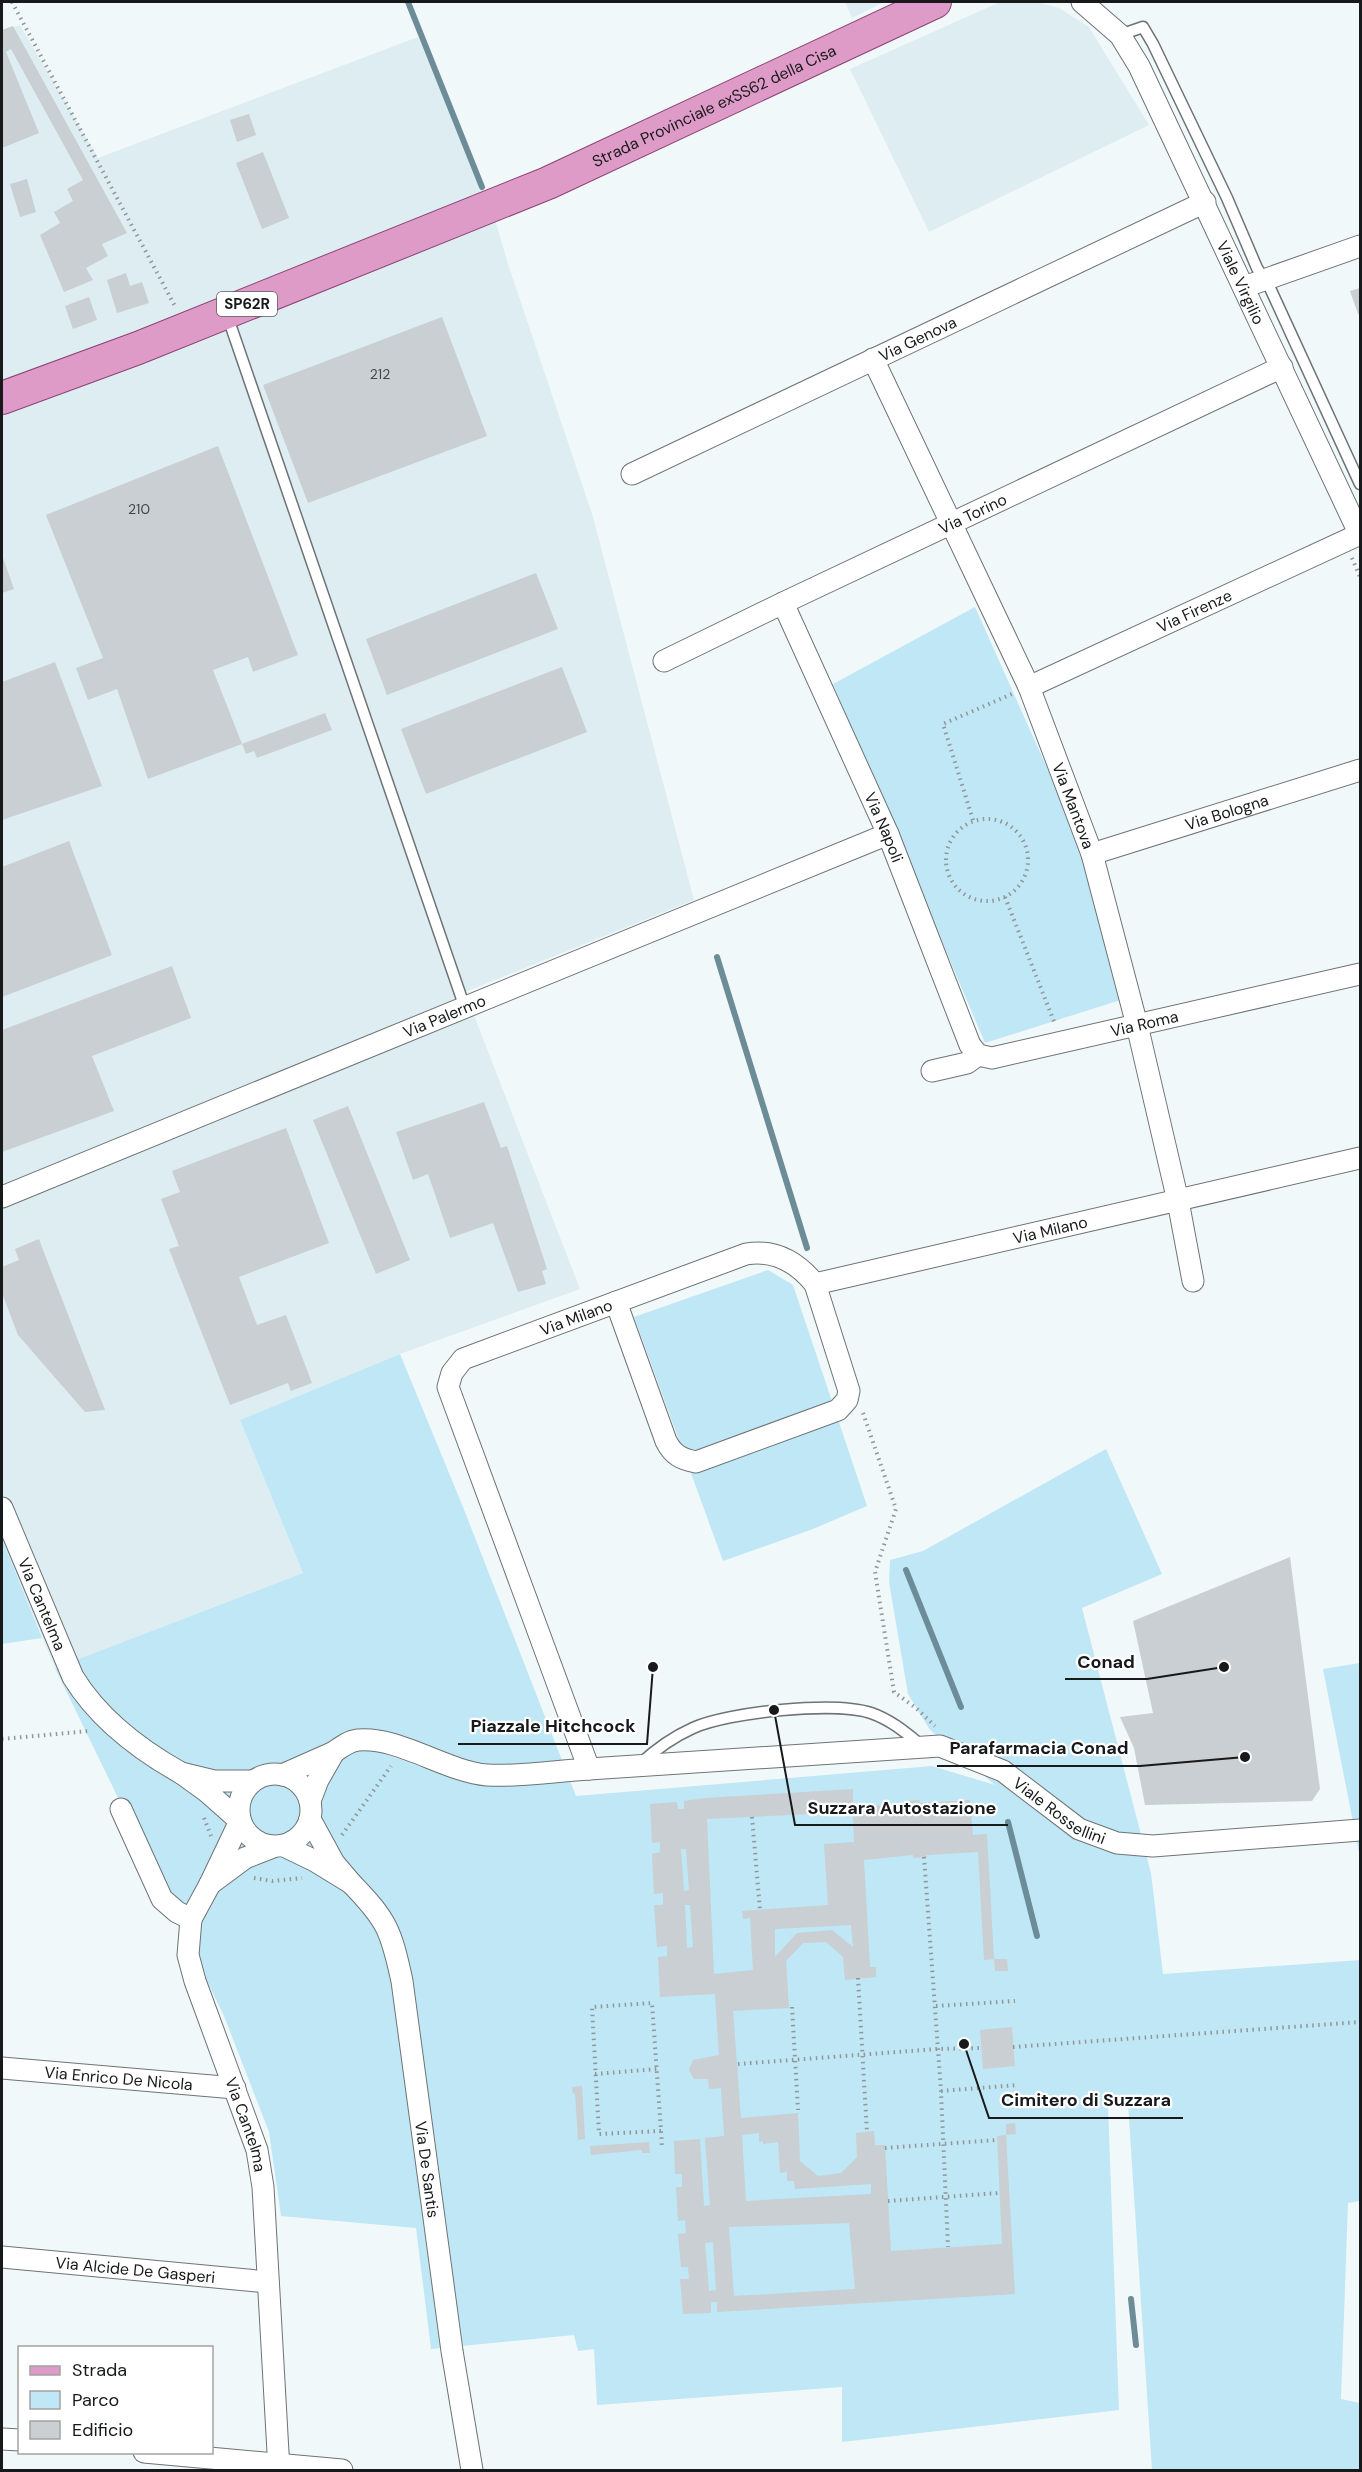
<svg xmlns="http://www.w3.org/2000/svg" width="1362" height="2472" font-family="'DM Sans',sans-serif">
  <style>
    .built { fill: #deedf2 }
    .green { fill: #bfe7f5 }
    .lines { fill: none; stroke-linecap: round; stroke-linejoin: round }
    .stream { stroke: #6c8c97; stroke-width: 6 }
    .building { fill: #c9cfd2; fill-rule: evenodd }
    .service-casing { stroke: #6e7375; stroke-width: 13 }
    .minor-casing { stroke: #6e7375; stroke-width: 23 }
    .primary-casing { stroke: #8b4374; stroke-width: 34 }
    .path { stroke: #919697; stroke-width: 4; stroke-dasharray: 1.5 4.5; stroke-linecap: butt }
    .service { stroke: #fff; stroke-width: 10 }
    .minor { stroke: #fff; stroke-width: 21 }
    .primary { stroke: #df9bc8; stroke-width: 32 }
    .labels { text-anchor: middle; stroke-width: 4.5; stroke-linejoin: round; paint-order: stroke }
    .number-label { font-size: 14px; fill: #444648 }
    .shield { fill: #fff; stroke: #5d5e5f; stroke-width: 1.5 }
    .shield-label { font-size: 15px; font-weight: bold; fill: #17191a }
    .street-label { font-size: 16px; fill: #17191a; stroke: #fff }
    .leader { fill: none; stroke: #17191a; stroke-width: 2 }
    .callout-dot { fill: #17191a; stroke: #fff; stroke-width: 2 }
    .callout-label { font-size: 18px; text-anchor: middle; font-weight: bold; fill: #17191a; stroke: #fff; stroke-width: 4.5; stroke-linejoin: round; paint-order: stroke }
  </style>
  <rect width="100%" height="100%" fill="#f1f8fa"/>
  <path class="built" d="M845 2H884L852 18Z
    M1000 2H1036L1059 8 1089 27 1149 125 929 232 850 69Z
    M20 25 98 158 418 37 491 206 508 264 593 517 694 900 465 992 580 1289 400 1354 240 1420 303 1573 55 1668 2 1539V32Z"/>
  <path class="green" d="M975 607 1085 853 1130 997 985 1043 833 684Z
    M768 1270 793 1285 867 1506 813 1529 723 1561 634 1317Z
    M400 1354 463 1507 576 1796 932 1766 995 1785 930 1730 908 1694 889 1582 890 1560 923 1551 1106 1449 1162 1574 1082 1608 1151 1873 1163 1974 1360 1960V2201L1348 2203 1341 2399 1360 2403V2470H1152L1128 2104 1108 2105 1119 2410 842 2442V2387L597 2405 594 2349 578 2351 574 2335 431 2349 416 2228 281 2216 269 2132 224 2016 55 1668 303 1573 240 1420Z
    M2 1539 42 1638 2 1644Z
    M1360 1663V1858L1323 1669Z"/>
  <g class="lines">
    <path class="stream" d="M408 2 482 187
      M717 957 807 1248
      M906 1570 961 1707
      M1008 1822 1037 1936
      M1131 2299 1136 2345"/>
  </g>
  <path class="building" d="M13 26 127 233 102 244 108 256 86 268 93 280 64 292 40 235 60 223 54 212 73 201 67 189 83 180 11 49 6 52 39 133 2 148V30Z
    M249 114 256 135 237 142 230 120Z
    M263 152 289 218 262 229 236 163Z
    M27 179 36 212 20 217 10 184Z
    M126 273 130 286 142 282 149 303 117 313 107 280Z
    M1360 288V314H1358L1350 291Z
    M89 297 97 320 73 329 65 306Z
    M442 317 487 436 308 503 263 385Z
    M218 446 298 655 253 672 248 657 213 670 242 744 148 779 117 689 88 700 76 668 103 658 46 515Z
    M2 555 14 589 2 593Z
    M536 573 558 629 387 695 366 639Z
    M55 662 102 786 2 820V682Z
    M562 667 587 732 426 794 401 729Z
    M325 713 332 730 257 758 254 751 246 754 242 744Z
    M69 841 112 955 2 997V867Z
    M172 966 191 1018 92 1056 114 1111 2 1152V1030Z
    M484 1102 501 1148 507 1146 547 1269 542 1271 546 1284 518 1292 493 1223 450 1238 428 1174 413 1180 396 1132Z
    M348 1106 410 1260 376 1274 313 1120Z
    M286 1128 329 1243 239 1277 257 1325 286 1315 312 1383 291 1391 288 1383 230 1405 169 1249 179 1246 161 1199 180 1192 172 1171Z
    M39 1239 43 1250 105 1410 85 1412 18 1335 2 1293V1267L19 1260 15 1249Z
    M1290 1557 1320 1789 1312 1801 1145 1805 1134 1748 1120 1717 1153 1713 1133 1621Z
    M853 1789V1807L909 1804V1801L919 1800 920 1803 970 1800 973 1835 987 1834 994 1959 984 1960 978 1852 926 1855 927 1857 913 1858V1855L864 1860 870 1967H876V1977L845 1980 843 1957 826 1942 803 1943 786 1961 789 2008 733 2011 741 2118 798 2113 800 2161 818 2176 841 2173 857 2157 856 2133 874 2131 875 2145H885L891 2251 1002 2244 997 2136 1006 2135V2124L1015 2123 1016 2134 1006 2135 1015 2294 717 2312V2302H711V2313L683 2314 680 2279H689L688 2267H681L678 2234 686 2233 685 2220 678 2221 676 2187H682V2174H675L674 2141 700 2139 704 2206 710 2205 705 2138 724 2136 721 2088 709 2089 708 2079H694L689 2070 693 2060 719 2055 715 1994 660 1997 658 1957 667 1956V1946L657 1947 654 1905H663V1893L654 1894 652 1854 660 1852V1842L652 1843 650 1804 677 1802 678 1809H684V1801L705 1798ZM853 1812 854 1842 824 1844 828 1905 742 1911 743 1919 750 1918 753 1970 714 1974 707 1819ZM681 1849H686L689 1890 684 1891ZM685 1905H690L693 1947 687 1948ZM851 1925 853 1947 832 1930 797 1933 775 1957V1929ZM759 2133V2142L763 2141V2144L778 2142 780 2173 787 2172V2181H794L795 2189 871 2184V2194L746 2201 742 2135ZM849 2223 855 2289 734 2296 729 2227ZM713 2242 716 2290 709 2291 705 2243Z
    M994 1959H1007L1008 1971H995Z
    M1012 2027 1015 2066 983 2069 980 2030Z
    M582 2086 585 2139 578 2140 575 2093 573 2094 572 2087Z
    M649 2142 650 2153H642V2150L591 2155 590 2146Z"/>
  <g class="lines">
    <g class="service-casing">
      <path id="service" d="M1120 35 1143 27 1153 44 1227 198 1257 268 1270 288 1360 484
        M227 315 465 1008
        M640 1764C656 1749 673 1737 693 1728 729 1712 834 1701 871 1713 891 1720 905 1732 921 1745"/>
    </g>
    <g class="minor-casing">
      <g id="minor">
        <path id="s1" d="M1082 2 1120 35 1139 66 1360 535"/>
        <path d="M1244 287 1360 246"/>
        <path id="s2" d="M873 359 1029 687 1092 854 1137 1025 1178 1201 1193 1281"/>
        <path id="s3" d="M632 474 1205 202"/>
        <path id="s4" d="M783 603 888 834 970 1045 978 1055"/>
        <path id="s5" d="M664 661 783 603 1282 367"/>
        <path id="s6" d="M1029 687 1360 534"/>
        <path id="s7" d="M1092 854 1360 770"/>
        <path id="s8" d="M932 1071 967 1063 978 1055 992 1058 1360 974"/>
        <path id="s9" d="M2 1197 888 834"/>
        <path d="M616 1302 666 1441C673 1455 681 1459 696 1462L838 1410 847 1400 849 1391 815 1284"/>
        <path id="s10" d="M2 1508 73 1677C98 1718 140 1750 181 1773"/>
        <path id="s11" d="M334 1752C341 1747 349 1741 358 1740 398 1736 447 1772 487 1775 520 1777 556 1771 589 1769L448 1387 452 1373 463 1359 746 1254C775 1249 797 1262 815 1284L1360 1158"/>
        <path id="s12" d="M589 1769 940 1746 1003 1771 1079 1829 1117 1843 1153 1846 1360 1830"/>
        <circle cx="275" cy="1810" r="36"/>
        <path d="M282 1775 334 1752 318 1780 310 1801"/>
        <path d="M253 1781H214L181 1773 206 1791 240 1821 210 1884 245 1858 273 1847"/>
        <path id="s13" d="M121 1809 162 1899 177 1912 191 1919 188 1955 195 1981 257 2150 263 2187 279 2470"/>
        <path d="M284 1846 315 1861 351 1883 334 1863 310 1819"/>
        <path id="s14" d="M351 1883C387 1920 391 1930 402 1981L452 2351 472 2470"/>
        <path d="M191 1919 210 1884"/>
        <path id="s15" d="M2 2068 235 2088"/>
        <path id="s16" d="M2 2257 268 2282"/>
        <path d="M2 2439 20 2440"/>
        <path d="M144 2452 342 2470"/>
      </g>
    </g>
    <g class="primary-casing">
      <g id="primary">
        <path id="s17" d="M2 398 138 348 548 183 935 2"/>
      </g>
    </g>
    <path class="path" d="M12 2 176 308
      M1352 558 1360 577
      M946 860a41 41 0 1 1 82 0a41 41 0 1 1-82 0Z
      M973 820 943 724 1012 694
      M1005 897 1055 1024
      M863 1413 896 1509 875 1572 894 1692 916 1708 935 1726
      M2 1739 89 1731
      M752 1817 760 1910
      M204 1818 211 1836
      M342 1835 391 1766
      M924 1857 941 2091 948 2247
      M254 1878 272 1881 302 1878
      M858 1978 867 2132
      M936 2006 1015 2001
      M792 2007 798 2110
      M1013 2047 1360 2022
      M738 2064 937 2049 981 2048
      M595 2074 657 2069
      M941 2091 1018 2085
      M661 2131 599 2134 592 2007 652 2003 661 2131 662 2147
      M885 2148 997 2140
      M888 2201 999 2193"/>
    <use href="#service" class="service"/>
    <use href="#minor" class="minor"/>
    <use href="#primary" class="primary"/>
  </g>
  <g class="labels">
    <g class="number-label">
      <text x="380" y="379">212</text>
      <text x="139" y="514">210</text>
    </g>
    <rect class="shield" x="217" y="292" width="60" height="24" rx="4.5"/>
    <g class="shield-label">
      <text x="247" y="309">SP62R</text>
    </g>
    <g class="street-label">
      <text dy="6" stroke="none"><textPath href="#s17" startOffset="770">Strada Provinciale exSS62 della Cisa</textPath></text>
      <text dy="6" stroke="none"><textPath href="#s1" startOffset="326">Viale Virgilio</textPath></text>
      <text dy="6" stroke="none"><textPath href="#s3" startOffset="316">Via Genova</textPath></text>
      <text dy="6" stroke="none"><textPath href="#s5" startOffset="342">Via Torino</textPath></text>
      <text dy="6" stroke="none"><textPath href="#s6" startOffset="182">Via Firenze</textPath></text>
      <text dy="6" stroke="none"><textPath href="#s2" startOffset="490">Via Mantova</textPath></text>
      <text dy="6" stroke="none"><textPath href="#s7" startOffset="141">Via Bologna</textPath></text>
      <text dy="6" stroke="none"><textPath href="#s4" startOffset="246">Via Napoli</textPath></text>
      <text dy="6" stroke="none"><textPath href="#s9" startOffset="478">Via Palermo</textPath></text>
      <text dy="6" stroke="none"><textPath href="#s8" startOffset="220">Via Roma</textPath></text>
      <text dy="6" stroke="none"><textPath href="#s11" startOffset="1326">Via Milano</textPath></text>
      <text dy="6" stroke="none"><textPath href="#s11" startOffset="824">Via Milano</textPath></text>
      <text dy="6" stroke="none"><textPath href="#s10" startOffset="104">Via Cantelma</textPath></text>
      <text dy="6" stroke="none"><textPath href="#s12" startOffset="489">Viale Rossellini</textPath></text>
      <text dy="6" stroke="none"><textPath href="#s15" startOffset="117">Via Enrico De Nicola</textPath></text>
      <text dy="6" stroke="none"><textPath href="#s13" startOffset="350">Via Cantelma</textPath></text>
      <text dy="6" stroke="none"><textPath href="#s14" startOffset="303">Via De Santis</textPath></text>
      <text dy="6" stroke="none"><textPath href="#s16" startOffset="134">Via Alcide De Gasperi</textPath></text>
    </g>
  </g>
  <path class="leader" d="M1224 1667L1147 1679H1065M653 1667L647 1744H458M1245 1757L1140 1766H937M774 1710L795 1825H1008M964 2044L989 2118H1183"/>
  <g class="callout-dot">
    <circle cx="1224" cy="1667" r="6"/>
    <circle cx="653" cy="1667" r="6"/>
    <circle cx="1245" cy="1757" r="6"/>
    <circle cx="774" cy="1710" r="6"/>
    <circle cx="964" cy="2044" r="6"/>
  </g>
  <g class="callout-label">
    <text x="1106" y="1668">Conad</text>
    <text x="553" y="1732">Piazzale Hitchcock</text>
    <text x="1039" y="1754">Parafarmacia Conad</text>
    <text x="902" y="1814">Suzzara Autostazione</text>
    <text x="1086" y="2106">Cimitero di Suzzara</text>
  </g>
  <rect width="1362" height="2472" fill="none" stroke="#17191a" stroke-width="6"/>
  <rect x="18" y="2346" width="195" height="108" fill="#ffffff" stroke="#a2a3a3" stroke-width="1.5"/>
  <rect x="30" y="2366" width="30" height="9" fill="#df9bc8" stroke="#a2a3a3" stroke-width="1.5"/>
  <text x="72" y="2376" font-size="18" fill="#17191a">Strada</text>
  <rect x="30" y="2391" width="30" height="18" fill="#bfe7f5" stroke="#a2a3a3" stroke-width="1.5"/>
  <text x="72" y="2406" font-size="18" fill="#17191a">Parco</text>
  <rect x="30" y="2421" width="30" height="18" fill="#c9cfd2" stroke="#a2a3a3" stroke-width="1.5"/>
  <text x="72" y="2436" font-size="18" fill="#17191a">Edificio</text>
</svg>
